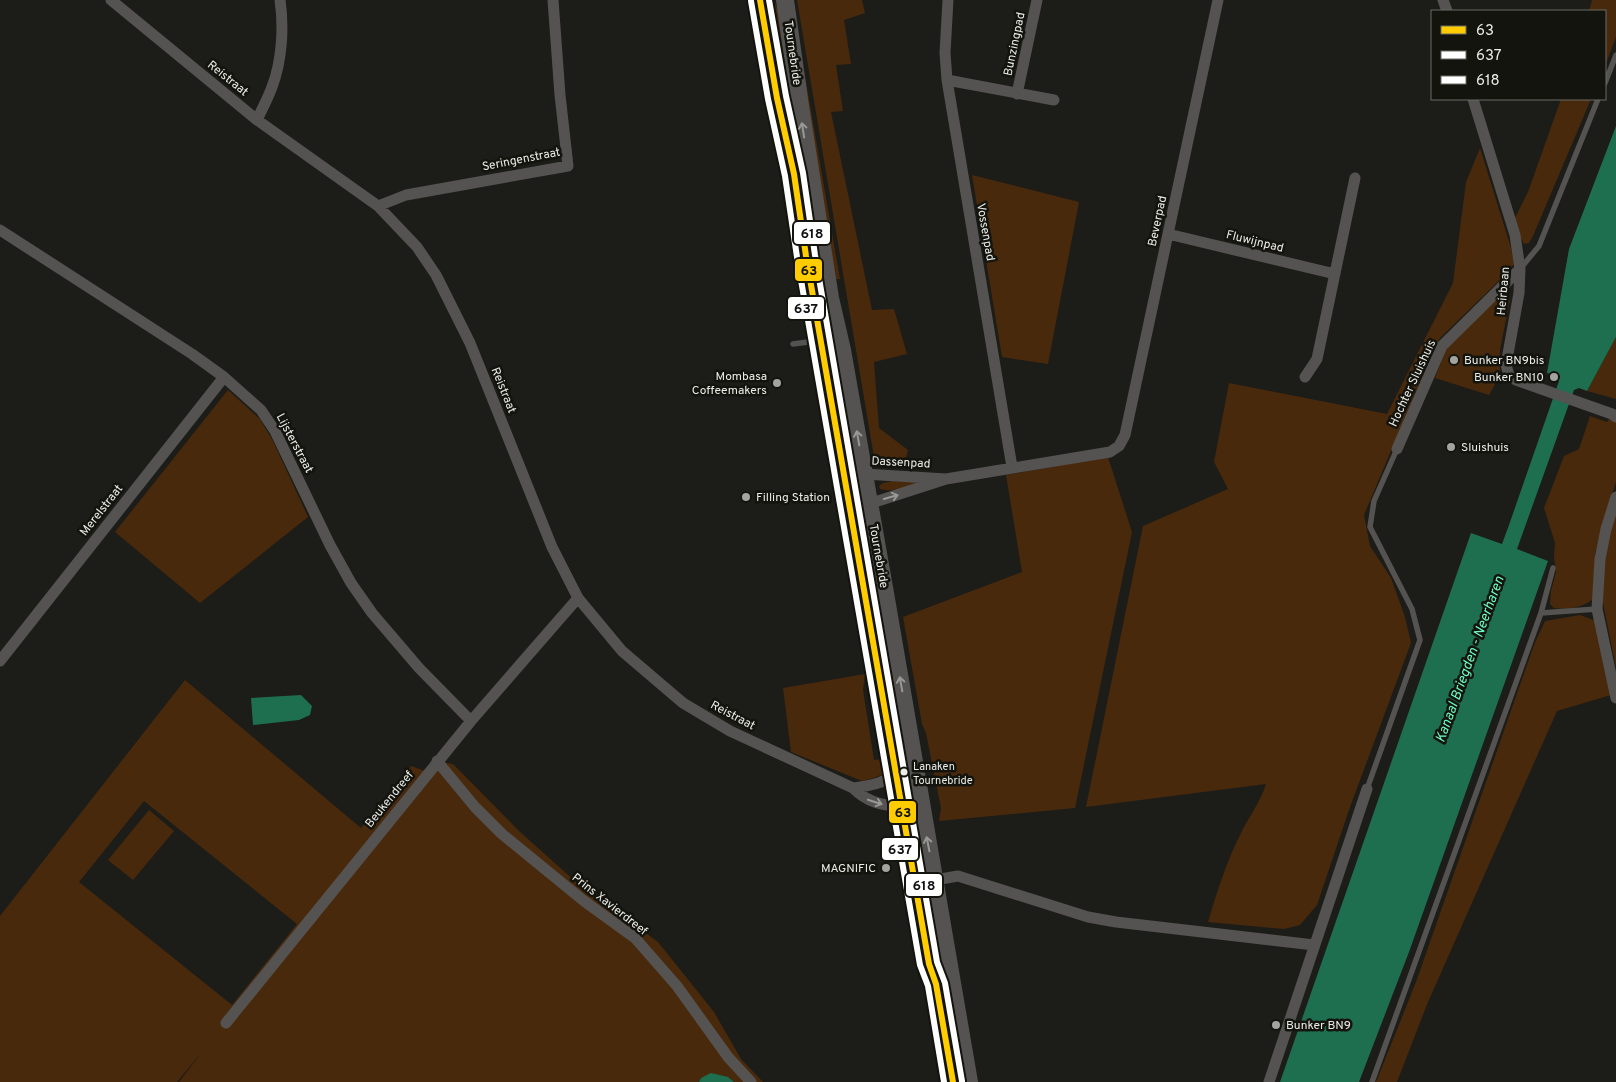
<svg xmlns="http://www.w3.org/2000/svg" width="1616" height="1082" font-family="Overpass,sans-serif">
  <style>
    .green { fill: #49290c; fill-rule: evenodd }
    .water { fill: #1e6e50 }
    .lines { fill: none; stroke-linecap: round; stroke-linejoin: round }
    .lane { stroke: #545351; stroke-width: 5.5 }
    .street { stroke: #545351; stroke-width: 11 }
    .primary { stroke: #545352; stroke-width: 18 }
    .bus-1-casing { stroke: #14140e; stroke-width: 10 }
    .bus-2-casing { stroke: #14140e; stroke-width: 10 }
    .bus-3-casing { stroke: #14140e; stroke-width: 10 }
    .bus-1 { stroke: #fc0; stroke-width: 6 }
    .bus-2 { stroke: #fff; stroke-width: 6 }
    .bus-3 { stroke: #fff; stroke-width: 6 }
    .oneway { stroke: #989895 }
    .oneway2 { stroke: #989894 }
    .poi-dot { fill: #a3a39f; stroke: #14140e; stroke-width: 2 }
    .bus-dot { fill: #ebece7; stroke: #14140e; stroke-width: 2 }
    .labels { text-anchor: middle; stroke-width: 5; stroke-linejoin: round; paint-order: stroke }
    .bus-label { font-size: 11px; fill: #ebece7; stroke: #14140e; text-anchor: start }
    .street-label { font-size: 12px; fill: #ebece7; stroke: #14140e }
    .poi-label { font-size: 12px; fill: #ebece7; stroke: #14140e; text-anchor: start }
    .water-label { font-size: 14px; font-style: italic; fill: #6dfec4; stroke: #14140e }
    .line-badge { stroke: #14140e; stroke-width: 2 }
    .pale-badge-label { font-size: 14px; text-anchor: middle; font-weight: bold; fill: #111 }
  </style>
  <rect width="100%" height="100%" fill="#1c1c18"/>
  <path class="green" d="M766 0H774L785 30 793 107 786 108Z
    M797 0H862L865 13 844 20 851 64 836 65 843 111 831 112 872 310 894 309 907 354 874 362 879 428 908 450 904 467C892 467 881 468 874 457Z
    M1592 0H1616V37L1605 66V11H1589Z
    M804 70 840 279H836L805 96 802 71Z
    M1561 99H1591L1533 236 1529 243 1524 244 1520 237 1515 218 1528 192Z
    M1480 148 1511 248 1514 264 1505 275 1440 338 1432 353 1364 515 1370 546 1391 578 1405 617 1411 643 1350 807 1317 905 1300 925 1284 929 1208 922C1217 892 1226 863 1240 835 1248 818 1260 803 1266 784L1086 807 1143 526 1228 489 1214 462 1229 383 1387 414 1453 283 1466 182Z
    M972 175 1079 202 1048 364 1002 357Z
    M1501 298 1510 300 1500 349V375L1489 395 1435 378 1448 344 1491 302Z
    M1616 337V399L1587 391Z
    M228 390 260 419 273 441 308 517 200 603 115 532Z
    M1590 416 1607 422 1610 418 1616 420V482L1604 518 1595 554 1594 598C1583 608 1568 610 1554 608L1550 604 1551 591 1556 572 1554 557 1555 543 1544 508 1564 456 1579 449Z
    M1108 457 1132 532 1075 808 939 821 941 808 926 733 922 724 903 617 1022 572 1006 475Z
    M893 481 918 482C905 487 894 493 880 489L879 486 883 483Z
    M1616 507V667L1602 598 1605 544Z
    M1580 615 1596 621 1611 695 1557 711 1428 1002 1397 1082H1376L1416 982 1534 645 1545 621Z
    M865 674 863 690 874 760 882 759 883 774 874 778 862 781 791 752 783 688Z
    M185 680 361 828 411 766 428 772 437 761 453 764 519 831 576 882 658 942 714 1012 741 1059 763 1082H734L728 1077 701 1078 699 1082H179L202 1052 177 1082H0V916ZM144 801 297 924 232 1005 79 882Z
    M149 810 174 831 133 880 108 860Z"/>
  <path class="water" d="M1616 126V337L1587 391 1579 388 1574 390 1517 549 1548 561 1409 952 1359 1082H1280L1471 533 1502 544 1509 525 1559 381 1556 380 1557 376 1547 373 1569 249Z
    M301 695 312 706 310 715 299 720 253 725 251 698Z
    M711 1073 728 1077 734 1082H699L701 1078Z"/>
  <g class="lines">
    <path class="lane" d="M1605 83 1616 55
      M1520 269 1539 246 1598 99
      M793 344 838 338
      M1541 613 1553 568
      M1367 789 1420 640 1412 609 1370 527 1374 501 1397 449
      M1372 1082 1541 613 1597 609"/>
    <path class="street" d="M111 0 257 120 378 206 417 247 436 275 470 343 552 547 578 598 622 651 683 703 730 731 853 788C867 802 881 805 901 807
      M948 0 945 53 947 80 1012 467
      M1443 0 1447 11
      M947 80 1054 100
      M1017 94 1037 0
      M1473 99 1515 235 1520 269 1519 293 1506 365 1509 375 1516 380 1612 414 1616 417
      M257 120C262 109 268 98 272 87 282 61 284 27 280 0
      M378 206 406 195 568 166 560 95 553 0
      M0 230 192 354 224 377 261 410 275 431 330 545 351 583 372 613 419 668 471 721
      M1168 234 1335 274
      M1305 377 1317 359 1355 178
      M1397 449 1442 346 1520 269
      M946 479 864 474 846 488 869 501H878L946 479 1110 452 1119 446 1125 435 1218 0
      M1616 497 1606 529 1600 559 1597 609 1616 698
      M0 661 224 377
      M437 761 475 807 502 834 584 901 635 938 677 986 728 1057 751 1082
      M853 788C868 786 884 784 895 773
      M935 952 928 888 935 880 958 876 1088 917 1116 922 1314 945
      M226 1023 471 721 578 598
      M1269 1082 1367 789"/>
    <path class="primary" d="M760 0 777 98 794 174 806 256 929 964 936 984 953 1082
      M785 0 800 106 830 298 842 350 885 593 969 1082"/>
    <g class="bus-1-casing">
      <path id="bus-1" d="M760 0 777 98 794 174 806 256 929 964 936 984 953 1082"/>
    </g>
    <g class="bus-2-casing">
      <path id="bus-2" d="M751 1 768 99 785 176 797 257 920 965 928 986 944 1082"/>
    </g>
    <g class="bus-3-casing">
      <path id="bus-3" d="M769 0 786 96 803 173 815 255 937 962 945 983 962 1081"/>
    </g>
    <use href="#bus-1" class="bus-1"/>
    <use href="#bus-2" class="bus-2"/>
    <use href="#bus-3" class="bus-3"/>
  </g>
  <defs><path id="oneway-shaft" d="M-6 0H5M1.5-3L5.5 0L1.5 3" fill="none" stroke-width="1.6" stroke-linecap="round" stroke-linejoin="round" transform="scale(1.25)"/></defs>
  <g class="oneway">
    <use href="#oneway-shaft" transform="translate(803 130) rotate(-99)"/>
    <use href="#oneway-shaft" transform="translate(858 438) rotate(-100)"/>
    <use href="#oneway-shaft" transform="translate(901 684) rotate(-100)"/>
    <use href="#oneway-shaft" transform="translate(928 844) rotate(-101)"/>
  </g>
  <g class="oneway2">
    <use href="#oneway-shaft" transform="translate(891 497) rotate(-16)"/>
    <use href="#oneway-shaft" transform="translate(875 802) rotate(18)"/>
  </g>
  <g class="poi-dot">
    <circle cx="1454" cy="360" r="5"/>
    <circle cx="1554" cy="377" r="5"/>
    <circle cx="777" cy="383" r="5"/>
    <circle cx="1451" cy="447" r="5"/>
    <circle cx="746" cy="497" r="5"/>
    <circle cx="886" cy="868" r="5"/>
    <circle cx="1276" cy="1025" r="5"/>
  </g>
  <circle class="bus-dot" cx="904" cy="772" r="4.5"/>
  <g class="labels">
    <g class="bus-label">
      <text x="913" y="770">Lanaken<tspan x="913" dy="14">Tournebride</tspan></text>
    </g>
    <g class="street-label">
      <text transform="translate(1014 44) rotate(-78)" y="4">Bunzingpad</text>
      <text transform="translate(793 53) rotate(82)" y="4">Tournebride</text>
      <text transform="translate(228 78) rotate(39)" y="4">Reistraat</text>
      <text transform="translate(521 159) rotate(-11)" y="4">Seringenstraat</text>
      <text transform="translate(1157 221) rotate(-78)" y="4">Beverpad</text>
      <text transform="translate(986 232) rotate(80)" y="4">Vossenpad</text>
      <text transform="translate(1255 241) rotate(14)" y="4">Fluwijnpad</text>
      <text transform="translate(1503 291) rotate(-85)" y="4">Heirbaan</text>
      <text transform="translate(1412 383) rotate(-65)" y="4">Hochter Sluishuis</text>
      <text transform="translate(504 390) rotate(68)" y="4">Reistraat</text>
      <text transform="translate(295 443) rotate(62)" y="4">Lijsterstraat</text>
      <text transform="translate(901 462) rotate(3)" y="4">Dassenpad</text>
      <text transform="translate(101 510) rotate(-52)" y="4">Merelstraat</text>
      <text transform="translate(879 556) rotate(80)" y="4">Tournebride</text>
      <text transform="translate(733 715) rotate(28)" y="4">Reistraat</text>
      <text transform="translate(389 799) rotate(-51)" y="4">Beukendreef</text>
      <text transform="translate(610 904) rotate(38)" y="4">Prins Xavierdreef</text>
    </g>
    <g class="poi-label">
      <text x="1464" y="364">Bunker BN9bis</text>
      <text x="767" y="380" text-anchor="end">Mombasa<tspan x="767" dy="14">Coffeemakers</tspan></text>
      <text x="1544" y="381" text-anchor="end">Bunker BN10</text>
      <text x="1461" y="451">Sluishuis</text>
      <text x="756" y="501">Filling Station</text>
      <text x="876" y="872" text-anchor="end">MAGNIFIC</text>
      <text x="1286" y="1029">Bunker BN9</text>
    </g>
    <g class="water-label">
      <text transform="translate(1469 659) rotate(-70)" y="5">Kanaal Briegden - Neerharen</text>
    </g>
  </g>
  <g class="line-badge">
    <rect x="793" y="221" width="38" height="24" rx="5" fill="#fff"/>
    <rect x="794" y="258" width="29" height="24" rx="5" fill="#fc0"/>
    <rect x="787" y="296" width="38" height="24" rx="5" fill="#fff"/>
    <rect x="888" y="800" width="29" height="24" rx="5" fill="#fc0"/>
    <rect x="881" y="837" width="38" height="24" rx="5" fill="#fff"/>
    <rect x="905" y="873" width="38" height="24" rx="5" fill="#fff"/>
  </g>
  <g class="pale-badge-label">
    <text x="812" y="238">618</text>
    <text x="809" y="275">63</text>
    <text x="806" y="313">637</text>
    <text x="903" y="817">63</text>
    <text x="900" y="854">637</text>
    <text x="924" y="890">618</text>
  </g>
  <rect x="1431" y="10" width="175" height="90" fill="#14140e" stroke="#6a6a65"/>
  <rect x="1441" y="26" width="25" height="8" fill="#ffcc00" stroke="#6a6a65"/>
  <text x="1476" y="35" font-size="15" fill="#ebece7">63</text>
  <rect x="1441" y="51" width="25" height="8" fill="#ffffff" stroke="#6a6a65"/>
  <text x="1476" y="60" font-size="15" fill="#ebece7">637</text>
  <rect x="1441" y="76" width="25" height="8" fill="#ffffff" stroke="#6a6a65"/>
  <text x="1476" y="85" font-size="15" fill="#ebece7">618</text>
</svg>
